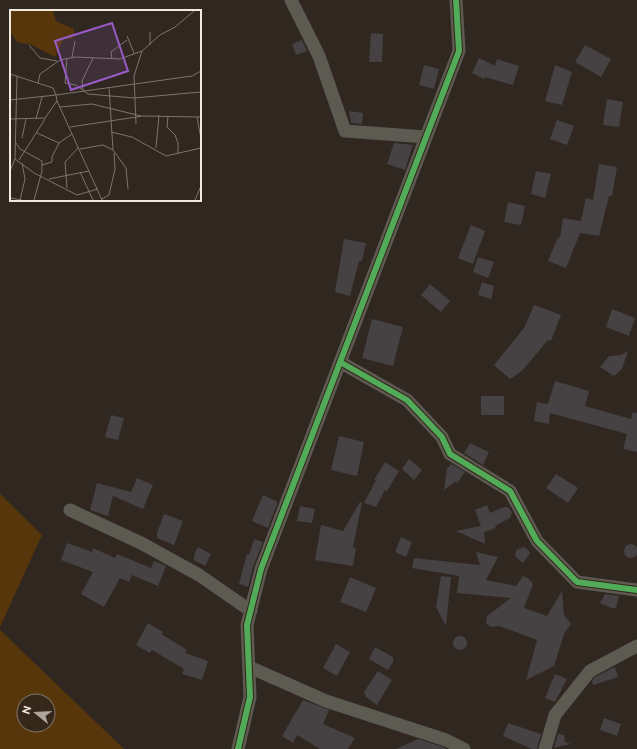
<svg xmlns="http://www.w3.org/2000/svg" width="637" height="749" font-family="Ubuntu,sans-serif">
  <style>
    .green { fill: #58360b; fill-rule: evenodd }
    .building { fill: #464243 }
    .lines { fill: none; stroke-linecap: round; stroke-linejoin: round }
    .minor { stroke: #5d5a52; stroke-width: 13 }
    .cycleway-casing { stroke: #35271a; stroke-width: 8 }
    .cycleway { stroke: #51ab58; stroke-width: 6 }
    .inset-road { fill: none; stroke: #7d756d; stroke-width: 1 }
    .view { fill: #995bc7; fill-opacity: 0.15; stroke: #995bc7; stroke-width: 2 }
    .inset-edge { fill: none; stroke: #f2e9e0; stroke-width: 2 }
  </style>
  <rect width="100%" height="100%" fill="#2f2720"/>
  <path class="green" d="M0 494 42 535 0 627Z
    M0 630 124 749H0ZM24 701H48V725H24Z"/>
  <path class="building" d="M371 33 383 34 382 62H369Z
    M302 40 307 51 296 55 292 44Z
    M585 45 611 59 601 77 575 62Z
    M479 58 495 66 497 59 519 66 513 85 485 77 484 79 472 73Z
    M424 65 439 69 434 89 419 85Z
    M555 65 572 72 562 105 545 101Z
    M607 99 623 102 619 127 603 125Z
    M349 111 363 113 362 124 351 123Z
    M557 120 574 126 567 145 550 139Z
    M394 143 413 145 405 170 387 164Z
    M599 164 617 167 612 196H609L599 236 580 233 566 268 548 261 558 237 560 238 563 218 581 221 586 198 593 200Z
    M536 171 551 174 545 198 531 194Z
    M508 202 525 206 521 225 504 222Z
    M471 225 485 231 473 264 458 258Z
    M344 239 366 243 362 261H359L350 296 335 292Z
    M478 257 494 262 488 278 473 272Z
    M482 282 494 286 491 299 478 295Z
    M430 284 450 301 441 312 421 295Z
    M534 305 561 315 551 341 548 340 522 371 510 379 494 365 524 328Z
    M612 309 635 318 629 336 606 327Z
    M372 319 403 327 393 366 362 358Z
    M628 351 622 369 614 376 600 367 609 356 621 355Z
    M555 381 589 391 585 406 631 419 633 412 637 413V452L623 449 627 434 550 413 549 424 534 421 537 402 548 404Z
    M481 396H504V415H481Z
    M111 415 124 418 118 440 105 437Z
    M339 436 364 442 357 476 331 470Z
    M470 443 489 452 483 465 464 453Z
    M409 459 422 470 414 480 402 469Z
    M385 462 399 471 387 491 385 490 376 507 364 503 376 480H374Z
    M451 464 465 472 457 483 455 482 444 490 447 469Z
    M556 474 578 488 568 503 546 488Z
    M137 478 153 485 143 509 113 496 108 516 90 510 97 483 131 492Z
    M263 495 278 502 268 528 252 521Z
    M360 502 362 503 353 547 356 548 353 566 315 560 321 525 343 531Z
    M487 505 490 513 504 507H508L512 512 510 518 495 526 496 528 484 532 485 544 456 531 481 526 475 510Z
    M300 506 315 509 312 523 297 521Z
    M164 514 183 521 174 545 157 538V533Z
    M401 537 412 542 406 557 395 552Z
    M254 539 263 542 253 567 248 587 239 584 247 554 249 555Z
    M67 543 92 552 93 548 115 558 117 554 151 568 154 561 166 566 158 586 132 575 129 582 120 578 104 607 81 594 93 572 61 560Z
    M624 551a7 7 0 1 1 14 0a7 7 0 1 1-14 0Z
    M198 547 211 554 205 566 194 560V555Z
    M523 547 526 548 530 553 523 563 515 556 516 550Z
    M476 552 498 557 486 580 516 586 523 576 529 579 533 584 524 608 547 616 562 591 564 615 571 624 564 634 554 666 526 680 537 640 499 626 491 627 486 623 487 616 511 598 457 593 459 576 412 568 414 558 480 565Z
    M441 576 451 577 446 626 436 607Z
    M350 577 376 588 366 612 340 602Z
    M605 594 619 596 616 608H611L600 603Z
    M148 623 163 632 161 634 187 650 185 653 208 661 202 680 182 674 184 669 152 650 150 653 136 645Z
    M453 643a7 7 0 1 1 14 0a7 7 0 1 1-14 0Z
    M336 644 350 652 337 676 323 668Z
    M375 647 393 657V662L388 670 369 659Z
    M615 667 618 677 593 685 592 681 595 677Z
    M378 671 392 680 377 705 366 697 364 692Z
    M555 674 567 679 555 702 545 698Z
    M303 700 329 710 323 724 355 738 348 749H320L297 735 293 743 282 736Z
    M604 718 621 724 617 736 600 730Z
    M508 723 541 734 537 749H532L503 736Z
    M558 734 564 735 565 742 571 744 554 748Z
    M418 739 443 747 446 749H396Z"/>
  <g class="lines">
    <path class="minor" d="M291 0 319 56 345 131 426 137
      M340 362 407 400 442 437 450 454 510 491 537 541 577 582 637 590
      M70 510 141 543 199 575 251 611
      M249 667 326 701 446 740 464 749
      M238 749 250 697 247 625 261 569 459 51 456 0
      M545 749 555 715 590 671 637 646"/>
    <g class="cycleway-casing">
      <path id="cycleway" d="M340 362 407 400 442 437 450 454 510 491 537 541 577 582 637 590
        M238 749 250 697 247 625 261 569 459 51 456 0"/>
    </g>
    <use href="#cycleway" class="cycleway"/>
  </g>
  <g transform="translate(10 10)">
    <rect width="191" height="191" fill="#2f2720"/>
    <path d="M0 1H43L46 11 64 19V25L62 29 54 28 45 47 22 35 7 32 0 21Z" fill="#58360b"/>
    <path class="inset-road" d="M140 22V35M117 26 124 43M19 35 30 48 47 51M62 47 65 31M57 48 55 73 66 75 78 84 124 88 191 82M102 49 101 42 117 30M0 64 43 78 46 85 0 90M7 66 5 149 24 163 67 185 88 179M28 73 30 64 50 50 65 47 110 49 132 41M99 77 103 140 116 158 118 179M73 80 72 71 83 48M50 97 82 94 131 106M158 106 157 117 165 125 168 133V144M187 107 191 129M0 109 35 108 47 91M26 109 32 87M126 114 124 66 132 41 150 25 165 17 184 1M60 117 133 106 191 107M101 122 122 127 156 146 191 138M27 123 49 133 62 124M12 128 16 109M6 133 10 139 32 151V161L24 190M146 138 149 105M70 139 93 135 103 140M9 150 35 109M32 155 42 152V147L49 133M0 161 5 149M70 162 83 190M39 169 79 161M57 178 55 152 69 137M0 188 12 190M92 189 99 185 105 159 104 143M10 190 15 169 12 153M92 190 47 91 46 85 182 66 191 61M185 190 191 176"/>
    <path class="view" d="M102 13 118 61 61 80 45 31Z"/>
    <rect width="191" height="191" class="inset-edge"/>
  </g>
  <g transform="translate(36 713) rotate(288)"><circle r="19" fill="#35271a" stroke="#817569"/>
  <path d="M0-3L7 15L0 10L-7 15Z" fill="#aea59d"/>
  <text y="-6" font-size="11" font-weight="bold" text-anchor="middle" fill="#f2e9e0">N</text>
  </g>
</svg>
